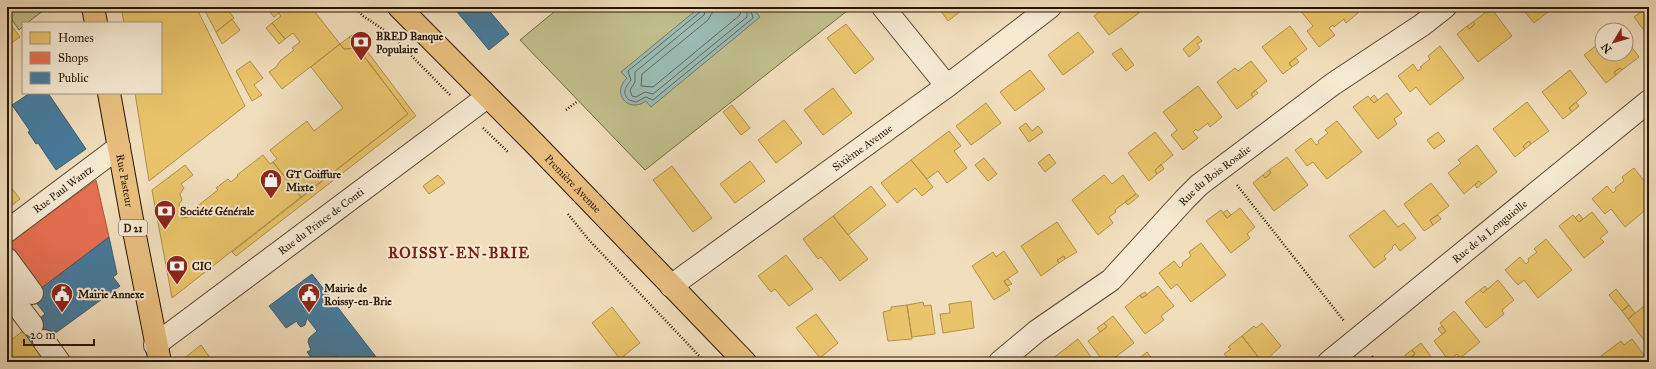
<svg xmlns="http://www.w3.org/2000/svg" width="1656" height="369" font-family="'IM FELL Great Primer',serif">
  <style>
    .green { fill: #c1bf8c; stroke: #746a47 }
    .water { fill: #9bbcb5; stroke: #6d796d }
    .homes { fill: #e9c46a; stroke: #af904b }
    .shops { fill: #e76f51; stroke: #ad5439 }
    .public { fill: #457b9d; stroke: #3c5c6e }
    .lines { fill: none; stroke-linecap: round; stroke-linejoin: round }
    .shore { stroke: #61685c; stroke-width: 1 }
    .minor-casing { stroke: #5a4730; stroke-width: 24 }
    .major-casing { stroke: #271502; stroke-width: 24 }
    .path { stroke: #271502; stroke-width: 2.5; stroke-dasharray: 1 2; stroke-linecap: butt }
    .minor { stroke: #f6ead3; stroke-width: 22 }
    .major { stroke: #e8bf7e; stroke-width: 22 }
    .labels { text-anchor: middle; stroke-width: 4; stroke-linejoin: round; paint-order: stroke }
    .shield { fill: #f6ead3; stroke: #655541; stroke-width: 1 }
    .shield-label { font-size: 10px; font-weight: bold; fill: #271502 }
    .poi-label { font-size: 11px; font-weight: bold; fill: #271502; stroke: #f6ead3; text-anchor: start }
    .street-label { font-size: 11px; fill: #271502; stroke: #f6ead3 }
    .district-label { font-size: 15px; font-weight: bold; letter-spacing: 1px; fill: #7a1f14; stroke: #f6ead3 }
  </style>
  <rect width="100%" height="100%" fill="#f1debc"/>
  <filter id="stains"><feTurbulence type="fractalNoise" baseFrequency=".005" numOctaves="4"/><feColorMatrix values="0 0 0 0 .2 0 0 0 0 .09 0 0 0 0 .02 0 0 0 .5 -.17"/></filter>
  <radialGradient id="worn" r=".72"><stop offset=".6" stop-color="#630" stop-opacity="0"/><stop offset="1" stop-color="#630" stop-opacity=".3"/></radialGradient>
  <path class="green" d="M7 7H48L27 23H23V26L19 30 7 13Z
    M560 7H852L645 170 520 40Z"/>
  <path class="water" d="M700 7H759L755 11 760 17 651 107 646 101C628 114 611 93 627 78L621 72Z"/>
  <path class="homes" d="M121 7H196L245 106 149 181 135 93H161V23H124Z
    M203 7H228L229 9 228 10 234 18 216 32Z
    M266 7H286L274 17Z
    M286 7H311L340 44 282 89 269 72 276 67 281 60 294 50 292 48 300 42 293 33 285 39 272 23 281 16 278 13Z
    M938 7H966L948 21Z
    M1106 7H1135L1139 13 1109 35 1094 16Z
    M1301 7H1354L1358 13 1346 23 1344 19 1334 27 1333 25 1329 28 1335 35 1319 47 1307 31 1313 26 1299 9Z
    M1521 7H1552L1553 8 1534 23Z
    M1647 7H1649V37L1634 17Z
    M1491 8 1512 36 1478 62 1457 34 1467 26 1469 29 1475 24 1473 22Z
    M7 19 20 37 7 46Z
    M232 19 240 30 222 44 216 32Z
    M1473 22 1475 24 1469 29 1467 26Z
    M272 23 285 39 279 44 266 28Z
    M846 24 874 59 855 74 827 38Z
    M1290 26 1307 49 1289 63 1292 67 1283 74 1262 47Z
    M1078 32 1094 52 1063 75 1048 55Z
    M354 34 416 116 236 256 232 252 408 114 349 37Z
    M1198 36 1202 41 1197 44 1200 48 1189 57 1183 49Z
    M349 37 358 48 344 49 340 44Z
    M1626 39 1639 57 1622 70 1620 68 1614 72 1616 75 1606 83 1584 55 1602 41V54H1626Z
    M340 44 344 49 358 48 408 114 301 197 273 162 277 159 270 150 307 121 314 131 343 108 311 67Z
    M1440 46 1464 78 1430 105 1416 87 1410 92 1398 76 1413 64 1418 71 1422 68 1420 67 1430 59 1428 56Z
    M1121 48 1134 65 1126 71 1112 54Z
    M1296 58 1299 62 1292 67 1289 63Z
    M250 61 263 78 254 85 262 95 252 101 236 71Z
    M1251 61 1267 81 1251 94 1253 97 1237 109 1217 82 1235 68 1238 71Z
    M1620 68 1622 70 1616 75 1614 72Z
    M1030 70 1045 89 1015 111 1000 92Z
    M1570 70 1587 93 1569 108 1572 112 1563 119 1542 92Z
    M1198 86 1222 117 1210 127 1208 123 1198 131 1196 129 1193 132 1198 138 1183 150 1171 135 1177 130 1163 112Z
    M833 88 852 113 823 135 804 110Z
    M1255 90 1258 93 1253 97 1251 94Z
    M1387 93 1402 113 1394 119 1397 124 1378 139 1353 107 1368 96 1374 103Z
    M1374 95 1378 100 1374 103 1370 99Z
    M1527 102 1549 131 1531 144 1529 141 1523 146 1525 149 1515 157 1493 129Z
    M1576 102 1579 106 1572 112 1569 108Z
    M986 103 1001 123 971 145 956 126Z
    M732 105 750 128 741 135 723 112Z
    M784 120 802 143 776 163 758 140Z
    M1337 121 1362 152 1327 179 1313 162 1307 166 1295 150 1311 138 1316 145 1319 143 1318 141 1328 133 1325 130Z
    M1026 123 1032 131 1038 126 1043 132 1029 142 1019 128Z
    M949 131 961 146 954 151 967 168 947 183 938 171 927 179 911 160Z
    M1155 132 1173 155 1155 170 1157 174 1149 181 1128 153Z
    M1438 132 1445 141 1434 149 1427 140Z
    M1529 141 1531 144 1525 149 1523 146Z
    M1477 145 1497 172 1482 184 1479 181 1464 194 1448 173 1461 163 1458 160Z
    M1049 154 1056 163 1045 172 1038 163Z
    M263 155 270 164 273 162 301 197 172 298 152 190 185 165 193 175 181 184 184 188 180 194 182 200 179 204 182 218 196 216 197 217 201 214 195 208 218 190 216 188 228 179 231 182 238 176 237 175Z
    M1287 157 1308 185 1274 211 1253 183 1263 175 1265 178 1271 173 1269 170Z
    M984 158 997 174 988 181 975 165Z
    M911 160 933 187 922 196 915 188 897 203 881 183Z
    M750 161 765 181 735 203 720 184Z
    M1161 164 1164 169 1157 174 1155 170Z
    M672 166 712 218 693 232 653 180Z
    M1634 168 1649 187V207L1625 227 1611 209 1605 214 1592 199 1607 186 1613 193 1616 190 1615 188 1624 181 1622 177Z
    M1269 170 1271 173 1265 178 1263 175Z
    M438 175 445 183 429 194 423 186Z
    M1104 175 1112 184 1123 175 1136 194 1115 210 1116 212 1109 217 1113 223 1098 235 1072 200Z
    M1479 181 1482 184 1477 188 1475 185Z
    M7 182 20 199 7 209Z
    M1431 183 1449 206 1430 220 1433 225 1424 231 1404 204Z
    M871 186 886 205 848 235 833 216Z
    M1136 194 1139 196 1128 205 1125 202Z
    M1240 208 1255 227 1247 234 1250 238 1231 253 1206 221 1221 210 1227 218Z
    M1227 210 1231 215 1227 218 1223 213Z
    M1384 210 1398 227 1404 223 1416 238 1400 251 1395 244 1392 247 1393 248 1384 256 1386 259 1374 268 1349 236Z
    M1592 212 1608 232 1600 238 1604 242 1584 258 1559 226 1573 215 1579 222Z
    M1579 214 1583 219 1579 222 1575 218Z
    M1438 215 1441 219 1433 225 1430 220Z
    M833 216 868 259 840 281 821 257 818 259 803 239Z
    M1057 222 1077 252 1065 259 1064 256 1057 260 1059 263 1041 276 1021 246Z
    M1546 239 1572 270 1538 298 1524 280 1518 285 1505 270 1520 257 1526 264 1529 261 1528 259 1537 252 1534 249Z
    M1201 243 1226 275 1191 302 1177 284 1171 289 1159 273 1174 261 1180 268 1183 265 1182 263 1191 256 1189 252Z
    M1004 251 1018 272 1004 281 1010 290 994 300 972 266 993 252 996 257Z
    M786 255 813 289 789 306 775 289 771 292 758 276Z
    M1064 256 1065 259 1059 263 1057 260Z
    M1008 279 1012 284 1007 286 1004 281Z
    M1498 280 1514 300 1502 310 1504 314 1486 328 1465 302 1480 290 1483 293Z
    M1158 286 1174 306 1161 316 1164 320 1145 334 1125 307 1140 295 1142 298Z
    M1485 286 1487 289 1483 293 1480 290Z
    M1616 289 1629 305 1622 311 1609 295Z
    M1145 292 1147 295 1142 298 1140 295Z
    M971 301 974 328 943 333 940 314 950 313 949 304Z
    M923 302 924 306 931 305 935 334 912 337 907 305Z
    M1649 302V347L1628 319Z
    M907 305 912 339 888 341 883 312 891 310V307Z
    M1629 305 1635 313 1628 319 1622 311Z
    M612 307 640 343 620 359 592 323Z
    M1454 311 1480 342 1460 358 1457 354 1449 361 1434 341 1446 331 1440 323Z
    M816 314 838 343 820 358 796 328Z
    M1113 316 1134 343 1109 362H1104L1088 341 1107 327 1104 323Z
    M1104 323 1107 327 1100 332 1097 328Z
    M1262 323 1281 346 1264 362H1262L1242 336 1254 326 1256 328Z
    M1442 326 1446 331 1442 334 1438 329Z
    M23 331 46 362H7V343Z
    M1242 336 1262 362H1231L1224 354 1231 349 1228 347Z
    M1078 339 1094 361 1092 362H1055L1052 359Z
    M1632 339 1647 359 1643 362H1606L1601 356 1621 341 1624 345Z
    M1421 343 1435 362H1405L1415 354 1412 350Z
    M201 345 213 362H183L182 360Z
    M1412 350 1415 354 1408 360 1405 355Z
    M1147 352 1154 361 1139 362 1137 360Z"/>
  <path class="shops" d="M96 180 109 237 40 289 8 244Z"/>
  <path class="public" d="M453 7H486L509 34 489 50Z
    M30 93H48L86 149 56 170 38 143 36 144 28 132 30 131 12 105Z
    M109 237 117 274 113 277 120 286 35 348 23 331 45 314 31 296Z
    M312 274 380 362H341L337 356 327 361H321L317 357 313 360 307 352 311 350 308 342 309 338 317 331 307 318 305 325 301 327 298 324 297 321 286 328 269 306Z"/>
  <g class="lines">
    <path class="shore" d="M702 7 700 12 628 71 631 80C626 87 621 92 629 100L636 102 646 97 653 100 753 18 751 11 753 7
      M707 7 704 15 635 72V82L630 90 632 96 636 97 645 92 653 94 747 17V7
      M713 7 712 13 708 20 642 74 641 86 653 87 740 15 741 7"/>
    <g class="minor-casing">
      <g id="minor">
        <path d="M883 7 947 86"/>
        <path id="s1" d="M7 231 119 147"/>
        <path d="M7 259 32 293"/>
        <path id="s2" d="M671 286 947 86 1050 7"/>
        <path d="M7 292 32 325"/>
        <path d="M44 341 59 362"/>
        <path id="s3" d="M155 345 487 97"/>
        <path id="s4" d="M1000 362 1037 331 1111 280 1185 199 1199 185 1333 84 1422 25 1445 7"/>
        <path id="s5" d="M1329 362 1649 101"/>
      </g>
    </g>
    <g class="major-casing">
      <g id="major">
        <path d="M93 7 96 23"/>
        <path id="s6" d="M399 7 537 146 745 362"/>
        <path id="s7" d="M109 93 135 236 160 362"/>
      </g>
    </g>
    <path class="path" d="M355 7 363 16 390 34 451 96
      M566 110 578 101
      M483 128 508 152
      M1237 185 1344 321
      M568 214 589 240 705 362
      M1372 356 1376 362"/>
    <use href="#minor" class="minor"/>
    <use href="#major" class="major"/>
  </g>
  <defs>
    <g id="bank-pin" transform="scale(1.15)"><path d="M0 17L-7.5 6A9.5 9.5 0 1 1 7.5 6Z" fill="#8f2418" stroke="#f6ead3"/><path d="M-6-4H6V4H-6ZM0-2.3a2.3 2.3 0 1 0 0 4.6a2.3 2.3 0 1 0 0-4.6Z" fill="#fff"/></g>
    <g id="shop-pin" transform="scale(1.15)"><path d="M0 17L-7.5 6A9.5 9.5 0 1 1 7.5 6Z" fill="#8f2418" stroke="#f6ead3"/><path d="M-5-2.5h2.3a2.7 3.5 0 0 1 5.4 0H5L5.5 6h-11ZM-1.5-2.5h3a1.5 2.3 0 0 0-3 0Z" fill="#fff"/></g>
    <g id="civic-pin" transform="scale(1.15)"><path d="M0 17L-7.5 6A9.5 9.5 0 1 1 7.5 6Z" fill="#8f2418" stroke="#f6ead3"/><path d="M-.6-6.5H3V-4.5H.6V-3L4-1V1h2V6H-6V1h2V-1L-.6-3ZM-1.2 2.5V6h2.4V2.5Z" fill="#fff"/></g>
  </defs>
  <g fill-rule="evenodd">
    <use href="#bank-pin" x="361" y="42"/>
    <use href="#shop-pin" x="271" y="180"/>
    <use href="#bank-pin" x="165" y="211"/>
    <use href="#bank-pin" x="177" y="266"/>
    <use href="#civic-pin" x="62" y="294"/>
    <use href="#civic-pin" x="309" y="294"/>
  </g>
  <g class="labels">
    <rect class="shield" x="119" y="220" width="28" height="16" rx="3"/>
    <g class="shield-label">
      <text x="133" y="232">D 21</text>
    </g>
    <g class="poi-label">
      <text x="376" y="40">BRED Banque<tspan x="376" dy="13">Populaire</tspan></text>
      <text x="286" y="178">GT Coiffure<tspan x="286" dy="13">Mixte</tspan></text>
      <text x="180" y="215">Société Générale</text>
      <text x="192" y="270">CIC</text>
      <text x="324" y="292">Mairie de<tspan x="324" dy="13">Roissy-en-Brie</tspan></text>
      <text x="78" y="298">Mairie Annexe</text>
    </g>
    <g class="street-label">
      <text dy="4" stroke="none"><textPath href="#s2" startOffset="236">Sixième Avenue</textPath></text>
      <text dy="4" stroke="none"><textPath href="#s4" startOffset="286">Rue du Bois Rosalie</textPath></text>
      <text dy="4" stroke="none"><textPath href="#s7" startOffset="89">Rue Pasteur</textPath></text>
      <text dy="4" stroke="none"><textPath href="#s6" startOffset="248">Première Avenue</textPath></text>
      <text dy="4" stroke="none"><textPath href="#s1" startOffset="70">Rue Paul Wantz</textPath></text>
      <text dy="4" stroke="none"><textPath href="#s3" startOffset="207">Rue du Prince de Conti</textPath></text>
      <text dy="4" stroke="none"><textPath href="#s5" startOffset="207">Rue de la Longuiolle</textPath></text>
    </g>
    <g class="district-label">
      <text x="459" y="258">ROISSY-EN-BRIE</text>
    </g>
  </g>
  <rect width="1656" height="369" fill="none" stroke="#f1debc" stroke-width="24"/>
  <rect x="8" y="8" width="1640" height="353" fill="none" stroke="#271502" stroke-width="2"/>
  <rect x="12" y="12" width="1632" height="345" fill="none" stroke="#271502"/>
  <rect x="22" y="22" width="140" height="72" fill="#f6ead3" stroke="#a3957f"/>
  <rect x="30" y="32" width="20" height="12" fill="#e9c46a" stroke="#a3957f"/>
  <text x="58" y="42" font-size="12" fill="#271502">Homes</text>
  <rect x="30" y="52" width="20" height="12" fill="#e76f51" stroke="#a3957f"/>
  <text x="58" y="62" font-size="12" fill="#271502">Shops</text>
  <rect x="30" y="72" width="20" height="12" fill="#457b9d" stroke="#a3957f"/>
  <text x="58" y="82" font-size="12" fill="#271502">Public</text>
  <g transform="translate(1614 42) rotate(232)"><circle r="19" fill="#f6ead3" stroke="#a3957f"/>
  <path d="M0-3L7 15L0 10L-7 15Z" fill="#8f2418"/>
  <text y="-6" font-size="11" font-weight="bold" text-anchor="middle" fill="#271502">N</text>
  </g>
  <path d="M24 339v6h70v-6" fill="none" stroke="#271502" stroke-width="2"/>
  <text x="30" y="339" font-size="12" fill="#271502" stroke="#f6ead3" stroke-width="3" paint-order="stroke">20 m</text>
  <rect width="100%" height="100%" filter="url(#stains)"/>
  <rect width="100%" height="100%" fill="url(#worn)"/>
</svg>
